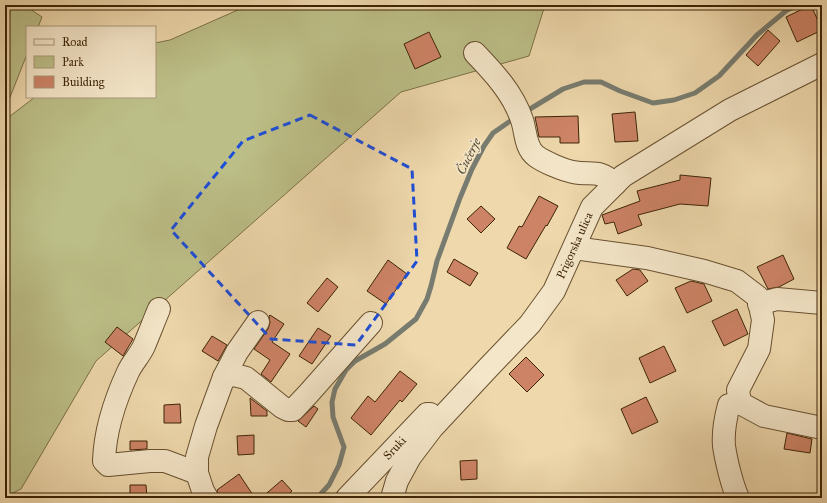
<svg xmlns="http://www.w3.org/2000/svg" width="827" height="503" font-family="'IM FELL Great Primer',serif">
  <style>
    .green { fill: #bcbe87; stroke: #7c7146 }
    .lines { fill: none; stroke-linecap: round; stroke-linejoin: round }
    .stream { stroke: #787c70; stroke-width: 5 }
    .building { fill: #cd8366; stroke: #3d2406 }
    .minor-casing { stroke: #695130; stroke-width: 24 }
    .minor { stroke: #f4e6c9; stroke-width: 22 }
    .marked { fill: none; stroke: #1d4ed8; stroke-width: 3; stroke-dasharray: 8 5; stroke-linejoin: round }
    .labels { text-anchor: middle; stroke-width: 3; stroke-linejoin: round; paint-order: stroke }
    .street-label { font-size: 12px; fill: #3d2406; stroke: #f4e6c9 }
    .water-label { font-size: 13px; font-style: italic; fill: #564932; stroke: #f4e6c9 }
  </style>
  <rect width="100%" height="100%" fill="#eed8ac"/>
  <filter id="stains"><feTurbulence type="fractalNoise" baseFrequency=".005" numOctaves="4"/><feColorMatrix values="0 0 0 0 .2 0 0 0 0 .09 0 0 0 0 .02 0 0 0 .5 -.17"/></filter>
  <radialGradient id="worn" r=".72"><stop offset=".6" stop-color="#630" stop-opacity="0"/><stop offset="1" stop-color="#630" stop-opacity=".3"/></radialGradient>
  <path class="green" d="M5 5H24L42 17 38 27H27V54L5 110Z
    M249 5H545L529 56 401 92 96 361 21 489 5 497V120L35 97H155V43L170 40Z"/>
  <g class="lines">
    <path class="stream" d="M525 112 563 89 584 82H601L620 91 653 103 674 100 695 93 719 76 757 35 787 10 797 6 808 5
      M317 498 329 485 339 465 344 447 333 417 332 402 335 389 346 370 355 361 385 344 416 319 427 299 431 286 437 261 460 198 472 169 484 146 493 133 516 117"/>
  </g>
  <path class="building" d="M811 5 822 30 797 42 786 17Z
    M768 30 780 41 758 66 746 55Z
    M429 32 441 57 415 69 404 44Z
    M635 112 638 141 615 142 612 114Z
    M578 116 579 143H560V137H539L535 117Z
    M680 175 711 178 708 206 680 204 638 215 642 225 618 234 614 222 605 224 602 215 640 201 637 191 680 180Z
    M539 196 558 206 547 226 546 225 526 259 507 248 519 226 522 227Z
    M481 206 495 219 481 233 467 219Z
    M783 255 794 279 779 287 768 289 757 267Z
    M454 259 478 273 470 286 447 272Z
    M388 260 407 274 386 304 367 291Z
    M633 269 640 270 648 281 627 296 616 280Z
    M327 278 338 287 318 312 307 303Z
    M691 281 704 284 712 301 687 313 675 288Z
    M737 309 748 334 724 346 712 321Z
    M270 315 284 324 272 342 290 354 271 382 261 374 270 360 254 349 268 329 270 323 269 316Z
    M117 327 133 339 123 356 105 342Z
    M318 328 331 336 312 364 299 356Z
    M212 336 227 345 218 361 202 351Z
    M664 346 676 371 650 383 639 358Z
    M526 357 544 375 527 392 509 374Z
    M400 371 417 384 402 402 400 400 371 435 351 418 368 396 375 402Z
    M646 397 658 422 632 434 621 409Z
    M250 398 267 411V416H251Z
    M180 404 181 423H164V405Z
    M314 406 318 409 306 427 298 421Z
    M787 433 812 439 810 453 784 449Z
    M254 435V454L238 455 237 436Z
    M130 441H147V449L130 450Z
    M477 460V479L461 480 460 461Z
    M239 474 255 498H219L217 490Z
    M282 480 292 491 284 498H261Z
    M130 485H146L147 498H130Z"/>
  <g class="lines">
    <g class="minor-casing">
      <g id="minor">
        <path d="M475 53C494 73 513 93 522 120 526 132 525 148 536 156 544 162 563 170 573 172 592 176 598 168 615 184"/>
        <path d="M574 248 647 258 704 271 737 281 758 297 763 320 759 349 738 390 740 403 764 416 822 428"/>
        <path d="M759 304 777 299 822 303"/>
        <path d="M159 309C154 321 149 334 144 346 140 355 132 363 128 372 115 400 105 430 104 461L108 465 150 461H165L197 473"/>
        <path d="M224 377 234 375 246 378 282 407 288 410H293L309 393 371 323"/>
        <path d="M207 498 203 491 197 473V457L206 426 224 377 237 352 258 322"/>
        <path id="s1" d="M347 498 427 414H430"/>
        <path id="s2" d="M392 498 397 481 410 457 432 428 487 369 530 324 554 291 592 207 623 176 730 110 822 64"/>
        <path d="M738 498C732 485 726 460 724 446 723 434 726 416 729 405L740 403"/>
      </g>
    </g>
    <use href="#minor" class="minor"/>
  </g>
  <path class="marked" d="M310 115 412 169 417 261 356 345 271 339 171 230 243 141Z"/>
  <g class="labels">
    <g class="street-label">
      <text dy="4" stroke="none"><textPath href="#s2" startOffset="315">Prigorska ulica</textPath></text>
      <text dy="4" stroke="none"><textPath href="#s1" startOffset="69">Sruki</textPath></text>
    </g>
    <g class="water-label">
      <text transform="translate(468 156) rotate(-63)" y="5">Čučerje</text>
    </g>
  </g>
  <rect width="827" height="503" fill="none" stroke="#eed8ac" stroke-width="20"/>
  <rect x="6" y="6" width="815" height="491" fill="none" stroke="#3d2406" stroke-width="2"/>
  <rect x="10" y="10" width="807" height="483" fill="none" stroke="#3d2406"/>
  <rect x="26" y="26" width="130" height="72" fill="#f4e6c9" stroke="#ab987b"/>
  <rect x="34" y="39" width="20" height="6" fill="#f4e6c9" stroke="#ab987b"/>
  <text x="62" y="46" font-size="12" fill="#3d2406">Road</text>
  <rect x="34" y="56" width="20" height="12" fill="#bcbe87" stroke="#ab987b"/>
  <text x="62" y="66" font-size="12" fill="#3d2406">Park</text>
  <rect x="34" y="76" width="20" height="12" fill="#cd8366" stroke="#ab987b"/>
  <text x="62" y="86" font-size="12" fill="#3d2406">Building</text>
  <rect width="100%" height="100%" filter="url(#stains)"/>
  <rect width="100%" height="100%" fill="url(#worn)"/>
</svg>
